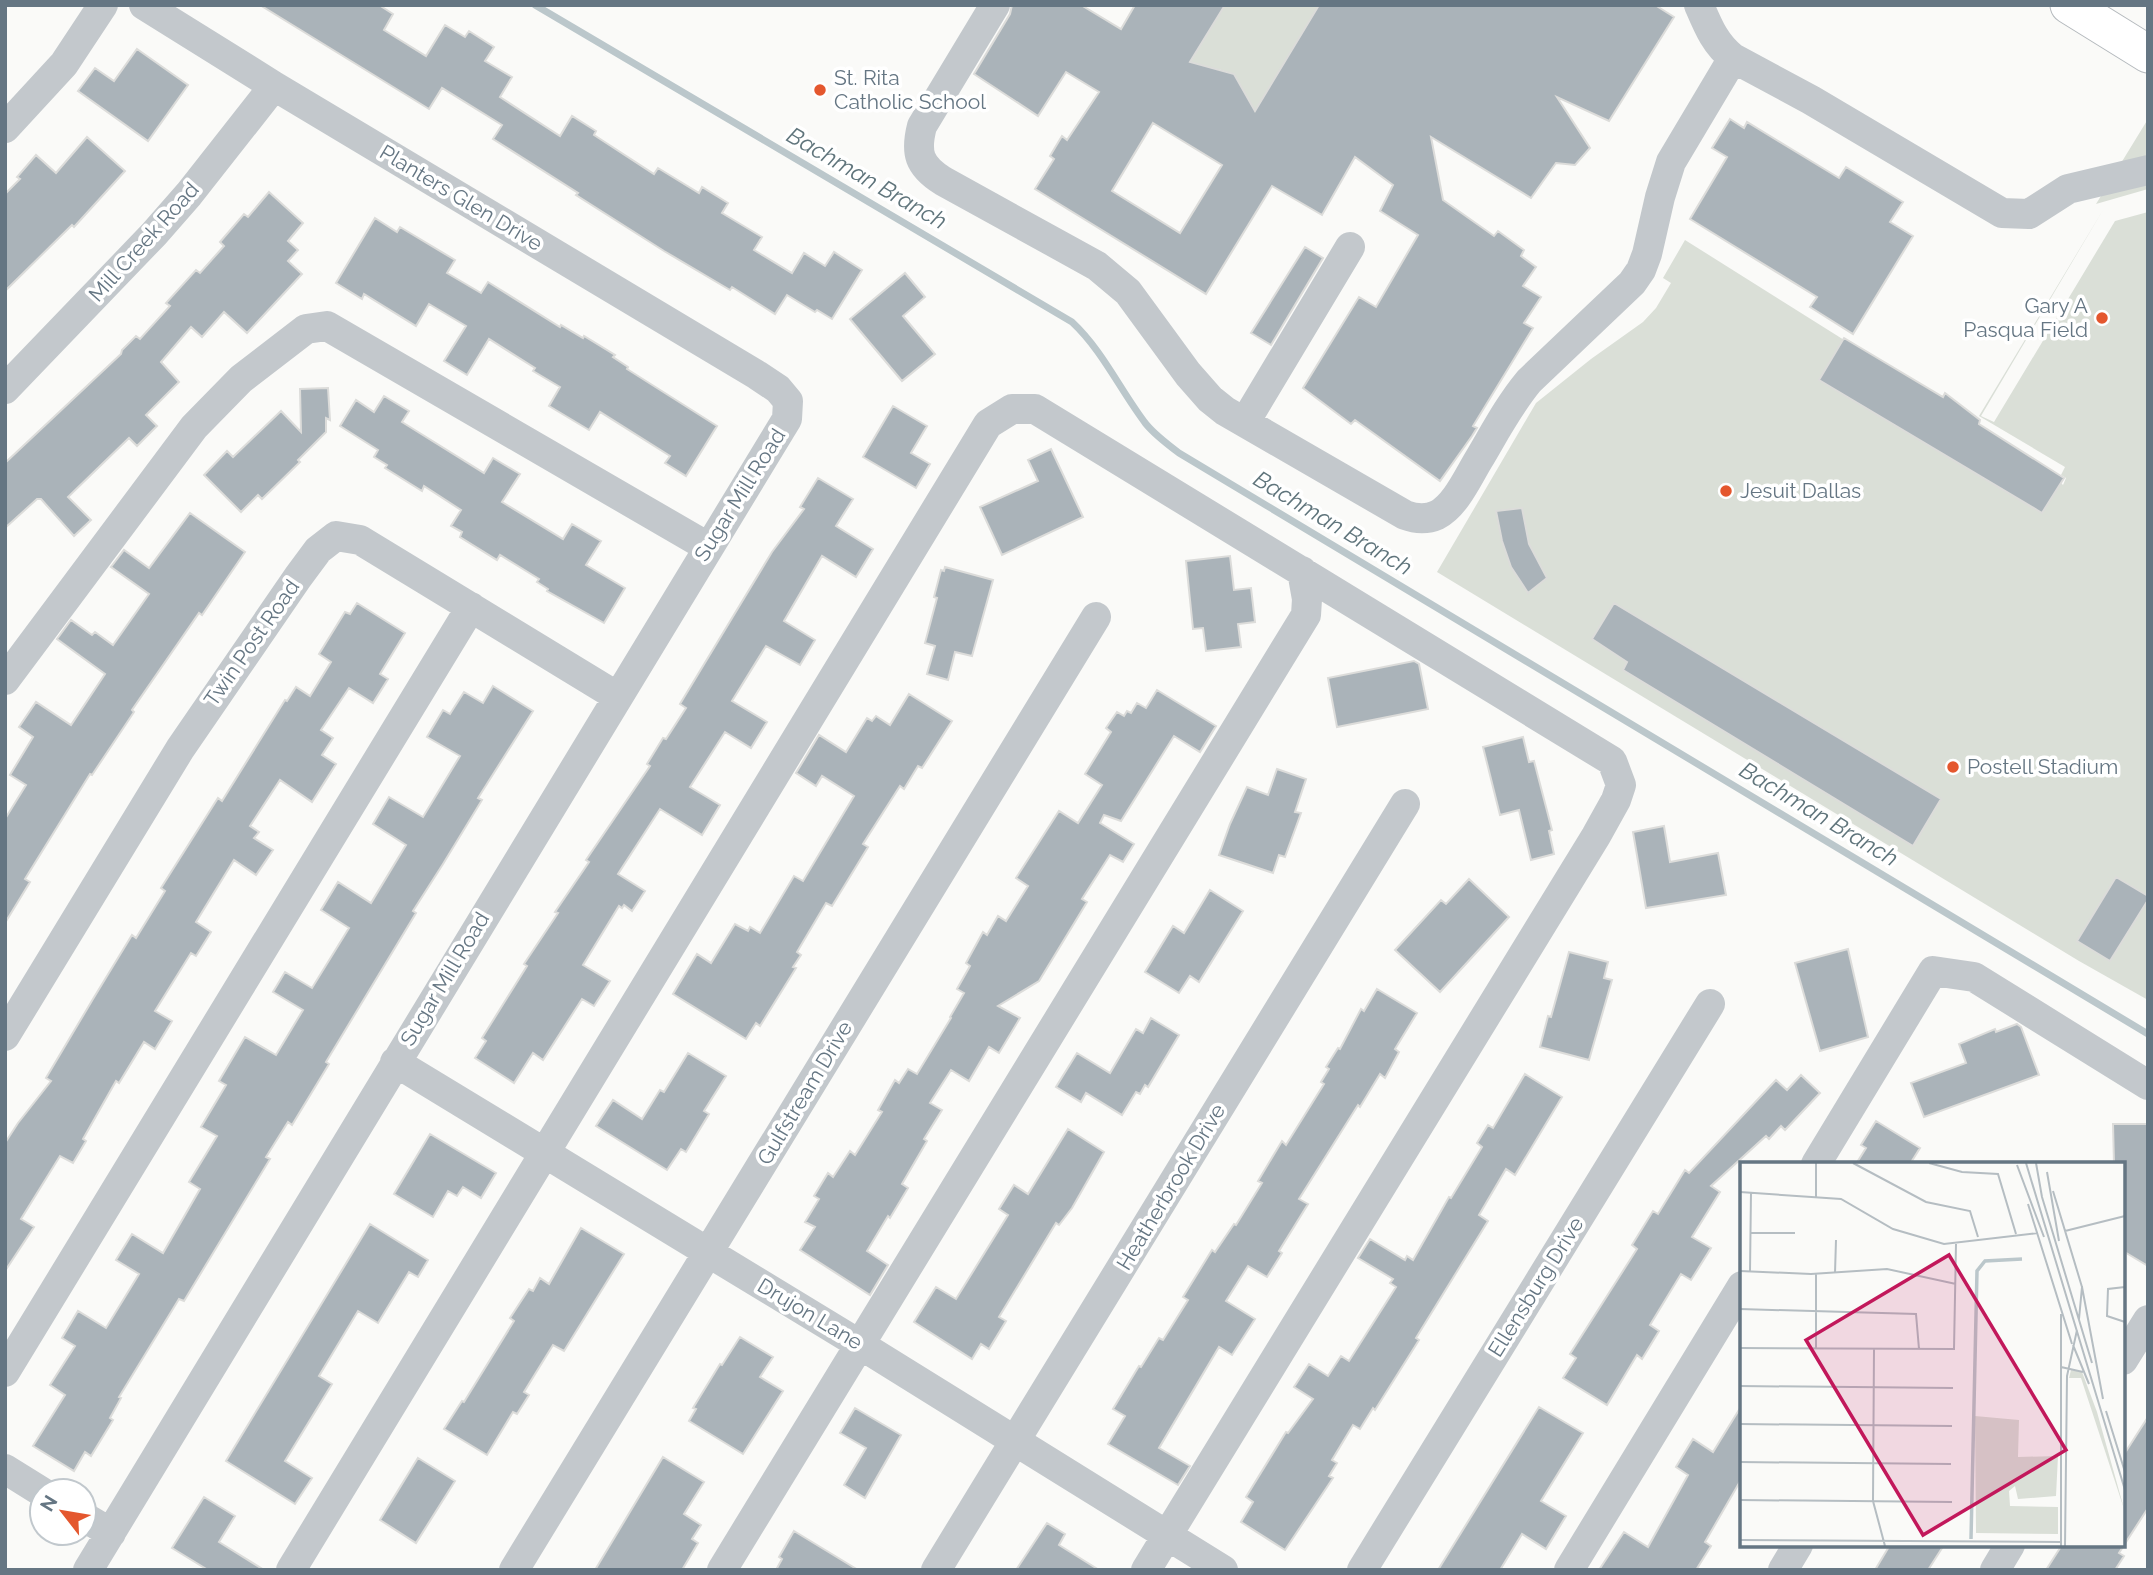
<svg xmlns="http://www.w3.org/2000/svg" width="2153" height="1575" font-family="Raleway,sans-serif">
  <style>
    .green { fill: #dadfd7 }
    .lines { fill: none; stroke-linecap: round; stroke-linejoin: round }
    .stream { stroke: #bbc7cb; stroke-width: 7 }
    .building { fill: #aab3b9; stroke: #dcdcda; stroke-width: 2; fill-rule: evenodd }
    .major-casing { stroke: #b5babe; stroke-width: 39 }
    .minor { stroke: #c3c8cc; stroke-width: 30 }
    .major { stroke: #fff; stroke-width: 37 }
    .poi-dot { fill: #e4572e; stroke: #fff; stroke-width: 2.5 }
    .labels { text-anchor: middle; stroke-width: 7; stroke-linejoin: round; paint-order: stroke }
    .poi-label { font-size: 21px; fill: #657683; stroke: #fff; text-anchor: start }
    .street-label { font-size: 21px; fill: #657683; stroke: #fff }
    .water-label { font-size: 23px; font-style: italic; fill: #60757c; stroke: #fff }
    .inset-river { fill: none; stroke: #bbc7cb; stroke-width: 3.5 }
    .inset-road { fill: none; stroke: #b5bdc2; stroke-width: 2 }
    .view { fill: #c2185b; fill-opacity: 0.15; stroke: #c2185b; stroke-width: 3.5 }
    .inset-edge { fill: none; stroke: #657683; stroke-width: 3.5 }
  </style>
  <rect width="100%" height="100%" fill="#fafaf8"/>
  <path class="green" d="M1225 5H1319L1255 111 1240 102 1235 95 1239 82 1234 74 1218 69 1204 79 1187 68Z
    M2148 119V189L2096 204Z
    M2148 197 2103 210 1981 416 1994 422 2115 221 2148 212V1000L2079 961 1437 572 1536 403 1591 359 1643 322 1656 308 1671 283 1663 278 1685 240 2064 478 2061 483 2063 485 2066 478 2061 475 2065 467 1979 416 2103 210Z"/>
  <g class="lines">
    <path class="stream" d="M535 5 1072 322C1103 351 1120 390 1146 424 1155 435 1167 444 1179 453L2148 1034"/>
  </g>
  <path class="building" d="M260 5H379L393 14 384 30 426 56 445 25 465 37 469 31 494 47 485 61 512 77 500 97 560 136 572 116 596 131 594 135 654 174 658 168 699 193 702 187 728 203 722 213 762 237 754 250 792 273 804 253 825 266 834 252 862 270 832 319 817 310 815 312 787 295 775 314 732 287 730 290 664 251 576 195 578 193 493 139 502 125 442 88 429 109Z
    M1012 5H1081L1121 29 1135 5H1225L1190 62 1234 74 1255 111 1319 5H1655L1674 17 1609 121 1557 97 1590 148 1575 165 1556 163 1531 198 1431 137 1443 200 1494 236 1498 231 1524 250 1521 256 1536 267 1523 286 1541 297 1524 323 1533 328 1473 426 1477 428 1472 436 1440 481 1355 420 1351 424 1303 388 1359 297 1376 307 1418 235 1380 211 1393 185 1355 157 1322 215 1272 186 1206 294 1035 189 1054 159 1050 156 1062 136 1067 140 1099 92 1066 72 1038 116 974 74 1010 14ZM1153 123 1222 165 1180 233 1112 191Z
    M137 49 188 85 148 141 78 91 95 68 114 81Z
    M1730 119 1744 128 1747 122 1839 178 1846 167 1903 202 1890 222 1913 236 1853 334 1810 307 1817 297 1690 219 1727 157 1712 148Z
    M87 137 125 171 74 227 72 225 5 291V194L20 179 17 177 36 155 56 173Z
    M269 192 303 223 288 241 298 250 288 261 302 274 247 333 224 312 202 337 191 327 161 362 179 382 146 415 157 426 137 446 129 438 68 497 91 520 74 536 41 499H37L5 528V463L121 354 122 350 136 336 140 339 170 306 166 303 196 270 200 273 224 246 220 242 244 214 248 217Z
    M375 218 397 232 400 227 455 260 447 273 481 293 488 282 560 327 561 325 583 338 584 336 615 355 613 357 628 367 627 369 717 426 686 476 665 463 670 456 600 412 589 430 549 406 560 387 533 371 535 368 489 339 467 375 444 361 466 326 429 304 416 326 364 294 362 299 336 283Z
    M1305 247 1323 258 1271 345 1251 333Z
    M905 273 925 297 903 316 935 354 902 381 850 319Z
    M1844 338 1943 397 1945 393 1980 420 1979 424 2064 478 2042 513 1819 380Z
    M328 388 330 420 326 418V432L298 460 300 462 262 499 258 495 241 512 204 475 227 451 233 457 281 411 301 432 300 389Z
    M384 396 409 411 402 422 484 473 493 458 520 474 502 502 563 539 572 524 601 541 586 565 625 588 604 623 547 591 548 589 537 582 539 579 500 555 497 560 460 537 462 532 451 526 461 510 424 486 422 491 385 468 387 465 374 457 378 450 340 426 356 400 374 412Z
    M893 406 927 426 911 453 930 464 916 488 863 457Z
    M1051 449 1083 517 1002 555 980 507 1038 481 1028 460Z
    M818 478 853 499 836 526 873 549 856 577 822 556 784 621 815 640 800 665 766 646 732 701 767 722 751 748 725 732 690 787 720 805 702 835 660 809 618 874 645 891 632 911 624 905 622 908 619 906 583 965 610 981 594 1006 582 999 543 1060 533 1053 514 1083 475 1058 486 1041 482 1038 527 966 524 964 558 913 555 912 589 862 586 860 650 766 647 764 663 738 666 739 686 708 680 704 772 552 804 509 800 507Z
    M1522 508 1529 544 1547 578 1528 593 1511 567 1502 541 1496 511Z
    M190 513 245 552 202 615 199 613 132 710 134 712 92 775 90 774 25 879 30 882 5 923V819L26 785 10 775 33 737 19 727 36 702 71 725 105 674 57 639 71 620 92 635 95 632 113 645 149 594 111 567 124 550 149 568Z
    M1230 556 1234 590 1251 588 1255 622 1238 624 1241 647 1206 651 1203 628 1193 629 1186 561Z
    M945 567 993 580 972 656 955 652 948 680 927 674 935 646 925 643 937 598 934 597 941 570 944 571Z
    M357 603 405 633 380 674 388 679 373 703 349 688 321 730 333 738 322 755 336 764 312 802 280 780 250 826 259 832 254 838 273 850 256 875 234 860 196 922 211 932 196 956 191 953 155 1011 172 1021 155 1049 144 1042 119 1083 116 1081 83 1139 86 1141 73 1163 60 1156 21 1219 34 1227 5 1271V1143L18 1123 51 1081 46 1078 93 999 132 935 136 938 165 891 161 888 218 798 222 801 285 700 287 701 296 687 310 696 331 662 319 654 345 612 350 614Z
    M1614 603 1941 799 1913 846 1623 670 1627 662 1592 639Z
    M1414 661 1419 664 1428 709 1337 727 1328 678Z
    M493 686 533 711 478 798 482 800 443 864 413 911 416 913 326 1062 329 1064 292 1125 288 1122 266 1157 270 1159 184 1301 179 1299 119 1397 121 1398 110 1418 113 1420 91 1456 85 1452 74 1471 33 1446 65 1395 50 1385 75 1346 62 1338 78 1311 106 1328 139 1274 116 1260 132 1234 163 1253 200 1189 189 1182 217 1136 201 1127 226 1085 219 1081 245 1037 276 1055 303 1010 273 992 285 972 312 988 349 928 321 910 338 882 371 903 406 845 373 824 389 797 423 817 460 756 427 737 443 710 450 714 464 692 483 703Z
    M1157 690 1216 726 1200 752 1174 736 1121 821 1104 815 1100 823 1134 844 1123 862 1110 855 1082 899 1087 902 1039 981 998 1006 1020 1018 999 1053 989 1047 969 1081 951 1070 930 1103 942 1110 924 1139 927 1141 902 1184 908 1188 890 1218 888 1216 867 1251 888 1265 870 1295 800 1250 815 1227 805 1222 819 1199 814 1196 828 1173 833 1177 850 1151 855 1155 882 1112 878 1110 895 1080 899 1083 908 1069 917 1074 951 1018 950 1017 964 993 957 989 970 966 966 963 983 932 987 935 998 916 1006 921 1028 886 1016 878 1059 811 1078 823 1102 785 1085 774 1111 732 1106 728 1117 712 1124 716 1127 711 1131 713 1137 703 1146 708Z
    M909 694 952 721 922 768 918 766 904 789 900 786 863 844 868 847 832 906 826 903 797 952 801 955 793 967 796 968 760 1026 756 1023 746 1039 673 994 697 954 711 963 735 924 748 931 750 927 760 933 794 876 803 881 854 796 822 776 816 786 796 773 819 735 846 752 867 718 872 721 876 716 890 725Z
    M1523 737 1529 762 1534 761 1552 830 1549 831 1554 854 1531 860 1519 810 1500 815 1483 747Z
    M1277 769 1306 779 1295 812 1301 813 1285 857 1279 855 1273 873 1219 855 1230 824 1247 787 1268 795Z
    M1664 826 1670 862 1718 853 1726 895 1646 908 1633 832Z
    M2116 877 2148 896V900L2110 961 2077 941Z
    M1469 879 1509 917 1440 992 1395 950 1441 900 1446 904Z
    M1210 890 1243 911 1199 982 1190 976 1179 993 1145 972 1173 926 1184 933Z
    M1848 949 1868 1037 1820 1051 1795 963Z
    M1569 952 1608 962 1604 978 1612 980 1589 1060 1540 1047 1548 1016 1551 1017Z
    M1377 989 1417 1013 1395 1049 1399 1052 1385 1078 1380 1074 1360 1107 1358 1105 1299 1199 1308 1204 1279 1251 1282 1253 1267 1277 1248 1266 1226 1301 1255 1319 1232 1355 1219 1347 1159 1448 1190 1466 1178 1485 1108 1444 1125 1416 1113 1409 1139 1366 1141 1367 1159 1338 1163 1340 1188 1300 1183 1297 1212 1250 1215 1252 1234 1224 1236 1225 1262 1183 1258 1181 1282 1141 1286 1145 1324 1084 1321 1082 1329 1069 1326 1067 1338 1048 1340 1049 1361 1009 1364 1011Z
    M1151 1018 1179 1035 1148 1087 1145 1085 1140 1094 1136 1092 1122 1115 1086 1093 1081 1102 1056 1087 1077 1053 1110 1073 1136 1029 1143 1033Z
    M2017 1024 2021 1027 2039 1075 1924 1117 1911 1083 1966 1063 1959 1044 1995 1029 1996 1032Z
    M688 1053 726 1076 704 1111 709 1114 686 1152 681 1149 667 1170 596 1126 613 1100 642 1119 660 1090 664 1092Z
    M1525 1074 1562 1097 1515 1175 1506 1169 1479 1215 1488 1221 1416 1338 1419 1340 1375 1410 1373 1408 1360 1429 1353 1425 1332 1460 1337 1463 1329 1476 1333 1478 1285 1550 1241 1522 1253 1502 1246 1497 1286 1432 1288 1433 1313 1399 1294 1387 1309 1364 1328 1376 1341 1356 1349 1361 1396 1287 1390 1283 1393 1279 1358 1258 1370 1239 1405 1260 1407 1256 1413 1260 1449 1197 1451 1198 1482 1147 1477 1143 1488 1125 1493 1128Z
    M1801 1075 1820 1093 1785 1130 1781 1126 1769 1139 1766 1136 1711 1186 1720 1192 1692 1237 1711 1248 1691 1280 1681 1274 1650 1325 1659 1331 1642 1359 1637 1355 1607 1405 1563 1378 1576 1358 1570 1354 1637 1249 1632 1245 1653 1211 1658 1214 1685 1170 1689 1173 1776 1080 1787 1090Z
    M1876 1121 1920 1148 1910 1164H1856L1866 1148 1861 1145Z
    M2113 1124H2148V1266L2123 1251V1164H2114Z
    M1068 1129 1104 1152 1072 1208 1059 1225 1056 1223 999 1317 1006 1321 989 1349 981 1344 972 1359 914 1322 936 1287 956 1299 1008 1215 999 1209 1014 1185 1028 1194Z
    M430 1134 496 1173 481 1198 463 1187 457 1196 448 1191 433 1217 394 1194Z
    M370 1224 428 1260 418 1277 409 1272 378 1323 358 1311 319 1376 332 1384 285 1461 312 1478 295 1504 226 1461Z
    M581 1228 624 1254 564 1351 553 1345 524 1392 529 1395 517 1414 513 1412 487 1455 444 1429 462 1401 464 1402 514 1321 510 1318 529 1289 533 1291 540 1278 549 1284Z
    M740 1337 773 1357 760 1377 783 1391 743 1454 689 1421 696 1409 693 1408 720 1364 722 1365Z
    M1742 1405V1478L1705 1542 1711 1546 1696 1570H1599L1624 1532 1648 1547 1688 1475 1676 1467 1693 1439 1713 1452Z
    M1539 1407 1583 1433 1541 1501 1566 1516 1546 1549 1522 1534 1500 1570H1438Z
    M855 1408 901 1435 865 1498 844 1485 866 1448 840 1433Z
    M2148 1417V1508L2119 1553 2124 1556 2115 1570H2046L2062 1545H2123V1456Z
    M663 1457 704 1482 684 1514 701 1525 692 1539 698 1543 682 1570H595Z
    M418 1458 455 1481 416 1543 380 1520Z
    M204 1497 235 1516 219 1542 264 1570H208L172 1548Z
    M1047 1523 1065 1534 1059 1545 1099 1570H1016Z
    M794 1531 858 1570H776L782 1559 779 1557Z
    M1890 1545H1944L1928 1570H1875Z"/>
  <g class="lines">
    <g class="major-casing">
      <path id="major" d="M2069 5 2148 54"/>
    </g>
    <path class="minor" d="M995 5 922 126C915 153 919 166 943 181L1097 266 1128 292 1188 374 1210 399 1225 411 1405 515C1416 519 1426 520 1437 515 1456 505 1468 477 1479 459 1495 432 1509 405 1529 381L1632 283 1641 270 1647 254 1660 197 1671 162 1733 58
      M1699 5C1708 26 1715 44 1733 58L1811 100 2002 213 2029 214 2068 189 2148 170
      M5 128 64 64 103 5
      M5 389 154 234 189 194 274 86
      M1245 422 1350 247
      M5 680 194 427 241 379 306 329 327 326 708 547
      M5 1036 180 749 298 577 318 550 336 536 360 540 618 697
      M395 1062 859 1344 1223 1570
      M1816 1164 1933 971 1974 977 2148 1085
      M2123 1360 2148 1320
      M5 1372 471 607
      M5 1469 42 1492
      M84 1517 111 1533
      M88 1570 787 419 788 401 778 389 757 375 274 86 144 5
      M291 1570 988 424 1012 409H1035L1612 761 1621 785 1616 800 1596 836 1146 1570
      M514 1570 1096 617
      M722 1570 1306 615 1307 599 1302 571
      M936 1570 1405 804
      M1362 1570 1710 1004
      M1569 1570 1742 1286
      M1783 1570 1798 1545
      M1995 1570 2010 1545"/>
    <use href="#major" class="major"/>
  </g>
  <g class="poi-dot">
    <circle cx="820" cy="90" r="7"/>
    <circle cx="2102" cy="318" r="7"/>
    <circle cx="1726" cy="491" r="7"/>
    <circle cx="1953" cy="767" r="7"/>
  </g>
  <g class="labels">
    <g class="poi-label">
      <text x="834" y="85">St. Rita<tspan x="834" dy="24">Catholic School</tspan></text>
      <text x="2088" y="313" text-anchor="end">Gary A<tspan x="2088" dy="24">Pasqua Field</tspan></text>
      <text x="1740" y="498">Jesuit Dallas</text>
      <text x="1967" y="774">Postell Stadium</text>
    </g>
    <g class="street-label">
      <text transform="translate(461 198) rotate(31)" y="7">Planters Glen Drive</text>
      <text transform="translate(144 242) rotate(-48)" y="7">Mill Creek Road</text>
      <text transform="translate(740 495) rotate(-58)" y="7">Sugar Mill Road</text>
      <text transform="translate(252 643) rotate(-55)" y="7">Twin Post Road</text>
      <text transform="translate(445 979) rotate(-59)" y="7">Sugar Mill Road</text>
      <text transform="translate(805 1093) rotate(-59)" y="7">Gulfstream Drive</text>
      <text transform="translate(1171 1187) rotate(-59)" y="7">Heatherbrook Drive</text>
      <text transform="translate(1536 1287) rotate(-58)" y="7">Ellensburg Drive</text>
      <text transform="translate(810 1314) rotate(31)" y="7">Drujon Lane</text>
    </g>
    <g class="water-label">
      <text transform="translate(867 178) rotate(30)" y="8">Bachman Branch</text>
      <text transform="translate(1333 523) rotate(31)" y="8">Bachman Branch</text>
      <text transform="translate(1819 814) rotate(31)" y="8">Bachman Branch</text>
    </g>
  </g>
  <g transform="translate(1740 1162)">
    <rect width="385" height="385" fill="#fafaf8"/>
    <path d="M331 208 342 210 357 250 385 350 341 216H329ZM235 254 279 258 278 295 318 294 316 334 278 337 275 324 269 329 270 344 318 345V372L236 371Z" fill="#dadfd7"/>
    <path class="inset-river" d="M231 377 237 109 245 99 282 97"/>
    <path class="inset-road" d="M113 1 186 40 230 49 238 75M189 1 222 10 258 12 276 72M286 1 385 328M296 1 302 35M277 3 304 75M307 10 319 79M313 29 342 125 339 157M0 30 101 37 153 67 204 82 298 71M76 35V1M302 35 352 201M288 42 332 182M325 69 385 54M11 71H55M0 109 71 112 147 107 216 122M10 109 11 30M95 111 96 78M342 125 363 237M385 125 368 127 367 154 385 160M0 147 176 152 179 187M333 183 349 222M0 186 214 187 216 82M76 186V112M134 186 133 339 145 384M321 205 343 210M0 224 213 226M366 249 385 310M0 262 212 264M0 300 211 302M0 338 212 340M0 378 321 380M321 384V152M325 384 327 214 337 168"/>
    <path class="view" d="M209 93 326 288 183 373 66 178Z"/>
    <rect width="385" height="385" class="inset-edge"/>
  </g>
  <rect width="2153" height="1575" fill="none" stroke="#657683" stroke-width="14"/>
  <g transform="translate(63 1512) rotate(301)"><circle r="33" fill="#ffffff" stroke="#c1c8cd" stroke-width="2"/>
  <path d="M0-5L12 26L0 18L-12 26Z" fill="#e4572e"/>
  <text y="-10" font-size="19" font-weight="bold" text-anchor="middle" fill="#657683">N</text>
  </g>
</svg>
